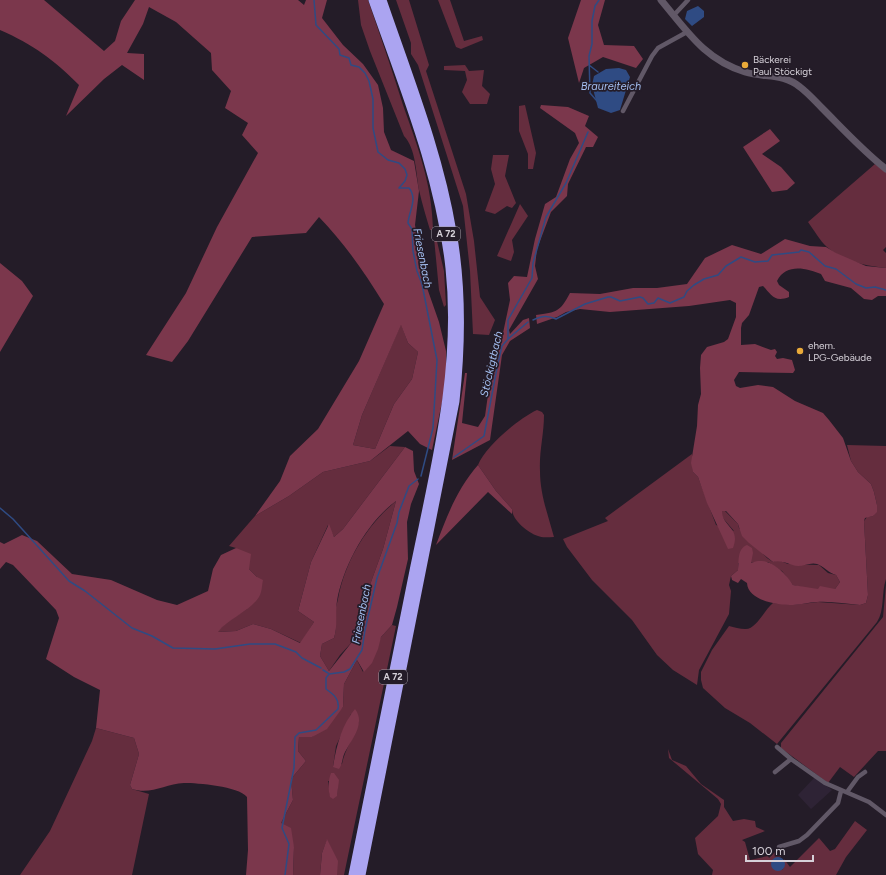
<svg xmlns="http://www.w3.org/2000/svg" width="886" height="875" font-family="Figtree,sans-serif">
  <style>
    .built { fill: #2e2335 }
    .green { fill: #652d3e; fill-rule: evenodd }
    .forest { fill: #7b374c; fill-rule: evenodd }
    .water { fill: #2f4b83 }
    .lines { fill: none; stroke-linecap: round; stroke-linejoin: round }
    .stream { stroke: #2f4b83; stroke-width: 1.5 }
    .street { stroke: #615867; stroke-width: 4.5 }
    .secondary { stroke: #615867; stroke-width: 7 }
    .highway { stroke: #aba4f1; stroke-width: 9 }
    .poi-dot { fill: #eaaa39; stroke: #241c28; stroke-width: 1.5 }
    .labels { text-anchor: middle; stroke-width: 3.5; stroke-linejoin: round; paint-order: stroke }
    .shield { fill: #241c28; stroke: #a19ba4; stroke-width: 1 }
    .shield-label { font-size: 9px; font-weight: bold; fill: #d6d1d9 }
    .poi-label { font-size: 10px; fill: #d6d1d9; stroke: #241c28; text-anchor: start }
    .water-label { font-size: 11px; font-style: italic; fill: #a4bff1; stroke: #241c28 }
  </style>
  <rect width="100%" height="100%" fill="#241c28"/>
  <path class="built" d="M815 777 832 790 811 809 798 795Z"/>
  <path class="green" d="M358 0H368C380 35 392 70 403 105 418 148 432 183 433 230H430C426 217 422 203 419 190 416 173 416 149 404 136L370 51 361 25Z
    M396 0H409L429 65 426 71 466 194 474 241 480 297 495 320 489 335 473 334 470 271 463 206 418 65 411 54V43Z
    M438 0H450L464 41 482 36 483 40 461 49 456 47Z
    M465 65 469 71 484 70 482 86 490 94 487 104H470L462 92 467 80 465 71 444 70V66Z
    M525 105 536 153 533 169H528V154L519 131V106Z
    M493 155H509L505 176 516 203 512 208 507 206 495 214 485 211 495 184 491 169Z
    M875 164 886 172V247L883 250 886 253V268C866 266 843 261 827 247 820 241 814 230 808 222Z
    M520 204 528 216 512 240 514 252 511 261 497 256Z
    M436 237 444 271 446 305 444 307 439 290 434 238Z
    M401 324 408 343 418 352 412 379 394 404 375 449 353 445 362 415Z
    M537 410 542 412 544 415C544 434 539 452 540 471 540 494 548 515 554 537 548 537 542 538 538 536 528 533 512 520 512 509L496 491 478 465C486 446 518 419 537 410Z
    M847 445 886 446V579C881 593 885 610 877 622L777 744 750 723 725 708 703 688 701 680V672L712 650 729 626C734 627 740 629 745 629 756 630 765 609 773 603L793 605 818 602 860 605 866 603 868 595 864 521 867 517 873 516 877 505 874 492 871 484 858 472 851 461Z
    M390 446 405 447 343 529 334 537 328 525 311 562 298 611 314 622 301 643 271 629 253 624 236 631 217 632 228 621 247 609 257 577 249 569 236 548 229 546 255 516 289 496 323 472 370 461Z
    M692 454 693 472 698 477 716 525 734 531 722 517 721 511H725L738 524 739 528 767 558 773 562 778 560 788 564 819 565 828 573 836 575 840 582 835 589 814 590 793 585 782 571 768 562 738 563V570L731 576 729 585 731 591 729 614 699 670 697 685 673 670 657 655 632 620 592 580 567 547 563 539 608 521 605 518Z
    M396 501 383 549 371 582 352 642 340 655 329 671 320 656 322 644 334 638C337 629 335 623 335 614 335 609 337 604 338 599 345 561 367 525 396 501Z
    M886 585V751H878L854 777 840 767 828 783 781 748V743L883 617Z
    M392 625 396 626 344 875H337V861L327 840 322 853 320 875H293L294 847 281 823 293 800 291 779 306 761 298 751 299 737H312L343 707 344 684 357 660 363 672 381 637ZM351 714 359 721C355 737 345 748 342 764L333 767 336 746ZM328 781 338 782 337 795H330Z
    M96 728 134 738 139 754 130 785 132 789 149 794 132 875H20L50 831 92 741Z
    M668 749 672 760 686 766 701 784 724 800V807L733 821 744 819 755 821 756 827 765 831 742 840 745 842 750 860 768 856 769 858 780 847 793 844 779 849 781 857H779L782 870 784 867V859L790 867 819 838 830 851 835 849 855 821 867 830 846 857 836 875H712L713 870 698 854 695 838 718 816 721 804 718 799 669 758Z"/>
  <path class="forest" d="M0 0H44L104 51 115 41 121 21 135 0H298L304 5 306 0H327L322 18 343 45 363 64 378 85 383 108 384 132 391 150 414 161 419 191 415 225 426 285 439 322 446 351V383L432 450 420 444 408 431 370 461 323 472 289 496 255 516 280 481 290 456 318 429 359 361 384 304C365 273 345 244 319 217L306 233 252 237 188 341 172 362 146 355 186 293 217 227 258 153 242 135 248 123 225 108 231 91 212 70 211 53 176 22 149 7 143 24 127 53 144 54V80L122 65 104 79 66 116 79 85C53 59 34 45 0 30ZM401 325 408 343 418 352 412 379 394 404 375 449 353 445 362 415Z
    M581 0H605L598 25 604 45 634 46 643 59 636 68 603 57 584 68 579 83 568 38Z
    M541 105 568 107 589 116 585 126 598 137 593 147H586L568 184 567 196 551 212 537 249 535 266 538 279 509 330 510 334 523 320 529 318 530 328 510 341 502 355 490 440 452 460 465 373H467L462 423 478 427 485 416 495 345 503 333 510 300 508 283 514 276 527 277 535 239 545 204 556 197 570 159 579 143 575 133 540 108Z
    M770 129 780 141 762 154 781 167 795 183 787 190 772 192 743 147Z
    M785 239 810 246 826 247 836 253 866 266 886 268V296H878L872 300 864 299 851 288 825 281 821 274C806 268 786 263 777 281L779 285 789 292V297C774 303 771 294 763 286L759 287 749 315 742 323 741 328V345L755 344 771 350 775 349 777 352 775 356 777 359 783 358 792 360 795 370 793 373 739 372 734 380 736 386 740 388 758 385 773 387 795 401 823 413 829 420 843 438 851 461 858 472 871 484 874 492 877 505V512L873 516 865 518 864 521 868 595 866 603 860 605C846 604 831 601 817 602 809 602 801 605 793 605 778 605 748 601 747 583L741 579 738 583 732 580 731 576 738 570C739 561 737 549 747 545L752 548 753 553 751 563C768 555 785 572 793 585L818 589 820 586 835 589 840 582 836 575C829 573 823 566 817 564 811 562 804 566 798 566 789 565 781 559 773 562L749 543 742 536 738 524 726 511H722C722 527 741 527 733 548L728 549 707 503 698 477 693 472 691 463 697 426 698 405 701 394 700 368 701 355 707 347 724 342 728 339 736 317V303L730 300 689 306 610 312 580 309 566 312 557 317 537 324 536 315C557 312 560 312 570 293L600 294 633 288H657L687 284 705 258 732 245 761 254Z
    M0 263 22 281 33 296 0 352Z
    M405 447 413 451 414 471 419 484 411 504 407 522 408 559 397 607 392 625 381 637 378 649 372 663 364 672 357 660 344 684 343 707 327 729 312 737H299L298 751 306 761 291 779 293 800 281 823 291 828 294 847 293 875H246L248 850 247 797C238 786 198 783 184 783 165 784 151 795 132 789L130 785 139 754 134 738 96 728 100 690 74 677 46 659 59 618 56 610 13 565 6 562 0 569V542L4 544 22 535 37 541 72 574 111 580 157 600 177 605 208 591 213 569 221 555 236 548 251 554 249 569 257 577 263 580C262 584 262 591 260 595 253 610 229 618 218 632L236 631 253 624 271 629 300 643 314 622 298 611 311 562 329 524 334 537 343 529ZM396 501 383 549 371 582 352 642 329 671 320 656 322 644 334 638C338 626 335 614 337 601 343 566 367 522 396 501Z
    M478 465 496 491 512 509V514L488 492 436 545C447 516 457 489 478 465Z
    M355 709C366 723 352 739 345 752 342 758 343 763 339 769L333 767C336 747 342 724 355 709Z
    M331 773H334L339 780 337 796 333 799 330 797C328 789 328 781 331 773Z
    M327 839 338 861 337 875H320L322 853Z"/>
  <path class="water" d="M698 6 704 11V17L692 26 685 19 687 11Z
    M619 68 626 70 630 77 620 110 611 113 598 108 592 85 594 76 606 69Z
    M771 864a7 7 0 1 1 14 0a7 7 0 1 1-14 0Z"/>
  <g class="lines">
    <path class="stream" d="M314 0 316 25 339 49 340 55 349 58 351 65 359 67 365 73 369 81 373 99V128L378 152 388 160 399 163 405 169 407 175 405 181 399 188H409C418 199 409 211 408 223L412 229 413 251 417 271 422 284 437 360 433 428 421 476
      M589 65 598 72
      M597 101 590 93 589 56 592 44V21L595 6 599 0
      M533 320C542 316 547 315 556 319L585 304 608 297H611L620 301 640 297 643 298 648 304 654 303 658 298 670 303 684 297 687 291 694 285 704 279 718 275 726 266 741 257 755 262 768 261 772 255 799 252 801 250 809 252 825 266 836 269 856 284 866 288 875 287 886 290
      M508 339 528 322
      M454 457 484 436 498 363 502 346 508 339V320L532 278 533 263 546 217 566 183 588 132
      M0 508 13 519 69 581 85 591 132 628 152 636 173 648 215 649 250 644H275L296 652 302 658 321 668
      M323 670 328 673
      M285 875 289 844 282 828 294 768 295 737 299 733 316 730 338 709C340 699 333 694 326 689V678L329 674 344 672 350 669 362 650 365 630 377 578 397 523 399 512 409 486 418 479"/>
    <path class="street" d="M674 15 688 0
      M623 111 652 56 658 48 687 32
      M777 747 791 759 825 783 869 802 886 815
      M775 772 791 759
      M847 792 858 777 865 772
      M779 847 799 841 807 835 838 803 841 791"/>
    <path class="secondary" d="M661 0C687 31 705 60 745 72 765 78 783 73 800 87 808 93 815 101 822 108 843 129 863 151 886 169"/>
    <path class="highway" d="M353 875C374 772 394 669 415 566 435 468 461 369 450 268 440 175 404 88 373 0
      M361 875 455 401C461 345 462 288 452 232 439 153 408 76 382 0"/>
  </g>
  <g class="poi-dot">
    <circle cx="745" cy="65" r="4"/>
    <circle cx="800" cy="351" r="4"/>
  </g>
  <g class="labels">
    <g class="shield">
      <rect x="432" y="227" width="28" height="14" rx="3"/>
      <rect x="379" y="670" width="28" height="14" rx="3"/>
    </g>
    <g class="shield-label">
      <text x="446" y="237">A 72</text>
      <text x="393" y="680">A 72</text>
    </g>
    <g class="poi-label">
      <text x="753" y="63">Bäckerei<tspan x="753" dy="12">Paul Stöckigt</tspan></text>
      <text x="808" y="349">ehem.<tspan x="808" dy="12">LPG-Gebäude</tspan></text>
    </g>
    <g class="water-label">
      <text x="611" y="90">Braureiteich</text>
      <text transform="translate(423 258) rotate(79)" y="4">Friesenbach</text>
      <text transform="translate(491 364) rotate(-77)" y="4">Stöckigtbach</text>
      <text transform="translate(361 614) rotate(-79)" y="4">Friesenbach</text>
    </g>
  </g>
  <path d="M746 855v6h67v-6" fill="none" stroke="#d6d1d9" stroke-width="2"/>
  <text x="752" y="855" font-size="12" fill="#d6d1d9" stroke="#241c28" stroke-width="3" paint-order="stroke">100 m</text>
</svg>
